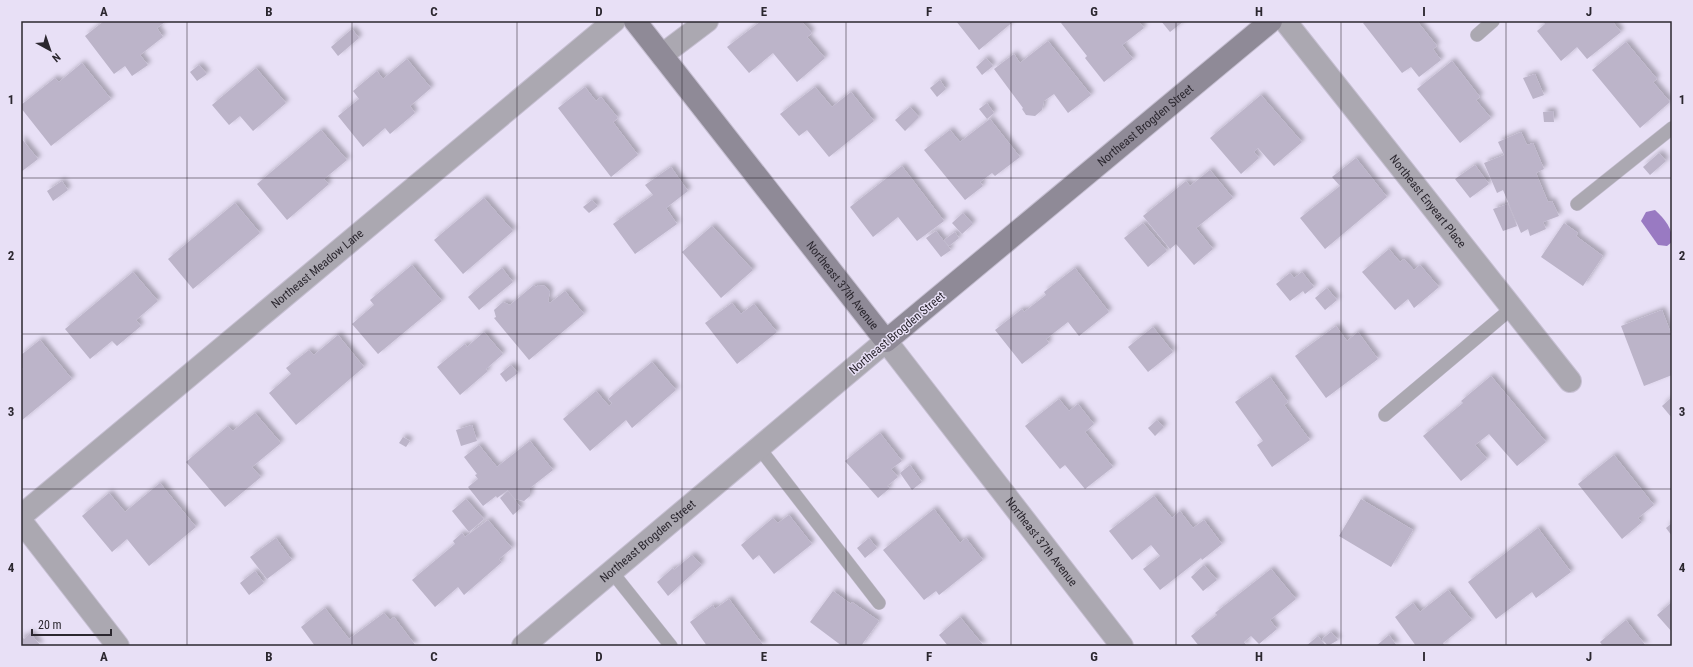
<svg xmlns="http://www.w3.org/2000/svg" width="1693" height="667" font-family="'Roboto Condensed',sans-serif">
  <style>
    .water { fill: #997ac2 }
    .building { fill: #bcb4c9; filter: url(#shadow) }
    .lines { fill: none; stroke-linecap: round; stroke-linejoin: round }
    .lane-casing { stroke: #c6bfd2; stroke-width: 14 }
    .street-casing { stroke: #c6bfd2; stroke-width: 24 }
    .secondary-casing { stroke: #c6bfd2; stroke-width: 24 }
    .lane { stroke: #aba8b1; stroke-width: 13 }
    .street { stroke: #aba8b1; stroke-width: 22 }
    .secondary { stroke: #8f8a97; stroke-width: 22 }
    .grid { fill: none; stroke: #2b272f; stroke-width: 1; stroke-opacity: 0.55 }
    .labels { text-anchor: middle; stroke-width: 3; stroke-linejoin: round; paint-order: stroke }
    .street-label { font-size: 12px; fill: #2b272f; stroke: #e8e0f6 }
    .neatline { fill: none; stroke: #2b272f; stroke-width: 1.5 }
    .grid-label { font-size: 13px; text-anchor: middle; font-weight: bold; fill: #2b272f }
  </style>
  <defs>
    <filter id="shadow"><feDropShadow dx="3.5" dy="-3.5" stdDeviation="2" flood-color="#0004"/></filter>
  </defs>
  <rect width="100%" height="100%" fill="#e8e0f6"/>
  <path class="water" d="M1655 210C1665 219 1673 229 1672 242L1667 246 1658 245 1641 221 1646 212Z"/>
  <path class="building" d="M104 21H166L157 28 163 37 140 55 148 65 132 76 125 66 114 74 85 36Z
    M761 21H801L812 33 807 37 825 58 797 82 773 53 749 73 727 47Z
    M956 21H1014L979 50Z
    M1063 21H1138L1144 28 1122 45 1133 59 1104 82 1085 58 1087 56 1061 23Z
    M1161 21H1184L1170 32Z
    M1366 21H1417L1437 46 1433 49 1441 60 1419 77 1411 67 1402 73 1363 23Z
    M1543 21H1612L1621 32 1587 59 1577 47 1561 61 1537 31 1545 24Z
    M352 29 359 38 338 56 331 47Z
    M1048 41 1091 95 1068 113 1054 94 1044 101 1042 110 1035 116 1026 115 1022 109 1023 108 994 69 1014 54 1020 63Z
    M1626 42 1657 79 1653 82 1670 102 1640 128 1592 70Z
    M986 58 993 66 982 75 976 67Z
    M407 59 431 88 410 106 415 113 390 134 385 128 363 147 338 116 359 99 353 91 377 71 383 79Z
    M1452 61 1480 97 1476 100 1491 118 1460 143 1417 89Z
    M82 63 111 99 51 146 21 108V105L55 78 59 82Z
    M199 65 207 74 197 81 190 72Z
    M256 68 286 103 253 131 240 116 229 125 212 105Z
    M1535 74 1544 95 1533 99 1523 78Z
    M940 80 946 89 937 97 930 88Z
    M585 87 596 101 601 97 618 118 613 122 638 155 611 177 558 108Z
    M815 87 832 107 851 92 874 121 829 157 807 130 799 136 780 114Z
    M1261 95 1302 142 1274 166 1258 148 1254 152 1259 158 1241 174 1210 138Z
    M987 103 994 113 987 119 979 109Z
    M910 107 919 117 905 131 895 120Z
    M1553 111 1554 122H1544L1543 112Z
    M990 119 1020 157 995 176 992 173 980 182 983 186 965 200 924 150 950 130 960 142Z
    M321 130 347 160 324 179 329 184 287 220 257 184Z
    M1521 132 1527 145 1533 143 1544 169 1536 173 1548 202 1552 201 1559 216 1543 222 1546 229 1530 236 1528 229 1521 233 1503 190 1497 193 1484 163 1504 155 1498 142Z
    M21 138 38 159 21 172Z
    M1659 153 1666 161 1650 175 1643 167Z
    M1356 158 1387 197 1325 249 1300 218 1340 186 1332 177Z
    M1475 165 1489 184 1470 198 1455 179Z
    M902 166 944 221 917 241 898 217 873 237 850 207Z
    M671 167 688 191 666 208 677 224 635 254 613 224 653 195 645 185Z
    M1210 170 1233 198 1196 228 1213 249 1194 265 1176 244 1170 249 1143 216 1186 181 1190 186Z
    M62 181 68 190 53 201 47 191Z
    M484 198 513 231 463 274 434 240Z
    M592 200 598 206 589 213 583 207Z
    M235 203 260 233 193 289 168 259Z
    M1508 204 1517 226 1503 231 1493 209Z
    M963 213 973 224 962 234 952 223Z
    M1143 223 1167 251 1148 267 1124 238Z
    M1564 223 1578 233 1576 236 1603 256 1583 286 1541 257Z
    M712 226 753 270 721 298 682 252Z
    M936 231 951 250 941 257 926 238Z
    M955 232 959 238 949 246 944 240Z
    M1389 249 1400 262 1404 259 1414 270 1420 265 1439 287 1414 308 1408 299 1395 310 1362 272Z
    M412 265 442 301 378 354 352 324 374 305 370 300Z
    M502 268 513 282 479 310 468 297Z
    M1075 268 1109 312 1079 336 1068 322 1046 339 1049 343 1022 364 995 330 1022 309 1024 312 1046 295 1044 292Z
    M133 272 158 301 136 320 141 326 117 346 112 341 90 359 65 329Z
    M1302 272 1314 287 1305 294 1303 291 1290 301 1276 284 1290 273 1294 278Z
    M534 285 536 287 538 285 545 286 550 292 548 301 550 303 565 291 584 314 529 360 494 318 496 317 494 310 503 302 510 305Z
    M1327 288 1337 300 1325 310 1315 298Z
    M732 303 741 314 754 304 777 332 737 364 705 323Z
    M1662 310 1672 336V375L1644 386 1621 326Z
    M1336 326 1347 341 1358 332 1378 359 1326 398 1295 356Z
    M1153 327 1173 352 1148 372 1128 347Z
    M484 332 503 354 486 369 488 371 460 395 437 367 465 344 467 347Z
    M338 335 364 367 296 425 269 393 291 374 286 368 309 350 314 355Z
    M40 340 72 379 21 421V371L23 369 21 367V355Z
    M652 362 676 390 632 428 626 420 590 451 563 419 596 391 609 406 612 403 608 399Z
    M511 365 518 373 506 382 500 374Z
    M1491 376 1546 442 1517 466 1489 434 1475 445 1487 459 1461 481 1423 436 1463 403 1461 401Z
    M1270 377 1288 402 1284 405 1310 440 1272 467 1257 445 1263 441 1235 402Z
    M1672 397V418L1662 406Z
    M1059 399 1069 411 1078 404 1094 424 1085 432 1113 467 1085 489 1065 465 1060 469 1025 426Z
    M255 413 281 443 252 467 261 477 225 507 186 462 228 426 233 431Z
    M1157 420 1164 427 1155 436 1148 428Z
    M472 425 477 441 461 446 456 430Z
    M880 433 902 461 891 469 898 477 887 486 890 488 878 498 845 461Z
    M403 437 410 441 406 447 399 443Z
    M530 441 553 470 530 488V496L524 501 515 499 506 488 508 490 497 498 496 496 483 506 468 487 478 479 475 475 477 474 464 457 479 445 497 467Z
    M1614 455 1654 505 1638 518 1642 522 1622 539 1578 484Z
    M910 465 922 482 912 490 900 473Z
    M160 483 196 527 149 566 127 539 112 552 82 516 109 493 125 512Z
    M508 491 521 508 513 515 500 498Z
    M1154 496 1172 518 1180 511 1193 528 1204 520 1222 544 1202 560 1201 558 1160 590 1143 569 1160 556 1151 545 1132 560 1109 531Z
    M466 499 484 519 469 532 452 511Z
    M1361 499 1413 530 1391 567 1339 536Z
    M934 509 960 543 966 538 983 560 939 595 936 591 924 600 883 550Z
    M789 515 812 544 774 574 759 555 753 560 741 545 773 518 778 523Z
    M488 520 512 548 499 559 502 562 464 595 458 587 435 607 412 580 455 544 453 541 462 533 465 537Z
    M1672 523V536L1666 528Z
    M1538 528 1571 572 1536 598 1532 592 1496 619 1468 582Z
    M276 538 292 560 267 579 250 557Z
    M869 538 877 548 865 558 857 548Z
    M692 555 702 565 668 596 657 582 673 568 674 570Z
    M1204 565 1217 580 1203 591 1191 577Z
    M1271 569 1296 599 1270 620 1277 629 1259 644 1251 636 1244 642 1247 646H1199L1191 636 1217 615 1215 613Z
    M255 571 264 583 249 595 240 583Z
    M1448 590 1472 620 1443 643 1445 646H1416L1395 617 1413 603 1420 612Z
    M833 591 851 604 852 602 879 621 861 646H842L810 622Z
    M729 599 764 646H707L690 622 713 605 715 609Z
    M1672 602V632L1657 615Z
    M325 608 349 639 384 613 390 620 394 617 416 646H315L301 627Z
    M960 617 984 646H948L939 635Z
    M1626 620 1646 646H1603L1600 642Z
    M1331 632 1338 640 1328 646 1322 639Z
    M30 633 41 646H21V635L24 639Z
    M1389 635 1397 646H1376Z
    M1318 636 1326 646H1306Z"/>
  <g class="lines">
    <g class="lane-casing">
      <path id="lane" d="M1477 35 1493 21
        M1577 204 1672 128
        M1385 415 1512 308
        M760 449 879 603
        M612 572 671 646"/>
    </g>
    <g class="street-casing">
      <g id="street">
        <path id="s1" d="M1285 21 1570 381"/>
        <path d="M662 55 707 21"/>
        <path id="s2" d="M21 516 614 21"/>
        <path d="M21 521 118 646"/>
        <path id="s3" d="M523 646 886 341 1122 646"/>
      </g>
    </g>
    <g class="secondary-casing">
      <g id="secondary">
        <path id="s4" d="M635 21 886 341 1271 21"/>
      </g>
    </g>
    <use href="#lane" class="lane"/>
    <use href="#street" class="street"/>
    <use href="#secondary" class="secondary"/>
  </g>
  <path class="grid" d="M187 21V646M352 21V646M517 21V646M682 21V646M846 21V646M1011 21V646M1176 21V646M1341 21V646M1506 21V646M21 178H1672M21 334H1672M21 489H1672"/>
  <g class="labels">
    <g class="street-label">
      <text dy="4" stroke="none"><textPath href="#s4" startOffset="744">Northeast Brogden Street</textPath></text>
      <text dy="4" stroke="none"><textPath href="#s1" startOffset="230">Northeast Enyeart Place</textPath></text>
      <text dy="4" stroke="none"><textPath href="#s2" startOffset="386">Northeast Meadow Lane</textPath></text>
      <text dy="4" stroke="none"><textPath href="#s4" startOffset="336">Northeast 37th Avenue</textPath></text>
      <text transform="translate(897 333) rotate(-40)" y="4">Northeast Brogden Street</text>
      <text dy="4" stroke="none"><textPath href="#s3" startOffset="163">Northeast Brogden Street</textPath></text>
      <text dy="4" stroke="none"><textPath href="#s3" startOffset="728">Northeast 37th Avenue</textPath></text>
    </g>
  </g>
  <rect width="1693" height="667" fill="none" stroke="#e8e0f6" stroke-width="44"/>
  <g transform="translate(50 50) rotate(140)" stroke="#e8e0f6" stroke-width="3" paint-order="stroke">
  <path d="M0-3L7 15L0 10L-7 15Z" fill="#2b272f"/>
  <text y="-6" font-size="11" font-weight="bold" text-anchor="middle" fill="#2b272f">N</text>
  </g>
  <path d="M32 629v6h79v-6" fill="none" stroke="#2b272f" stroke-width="2"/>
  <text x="38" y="629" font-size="12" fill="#2b272f" stroke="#e8e0f6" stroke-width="3" paint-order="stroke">20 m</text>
  <rect x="22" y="22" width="1649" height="623" class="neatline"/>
  <g class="grid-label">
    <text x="104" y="16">A</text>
    <text x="269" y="16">B</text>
    <text x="434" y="16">C</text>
    <text x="599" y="16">D</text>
    <text x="764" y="16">E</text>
    <text x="929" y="16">F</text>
    <text x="1094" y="16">G</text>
    <text x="1259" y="16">H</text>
    <text x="1424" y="16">I</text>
    <text x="1589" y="16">J</text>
    <text x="11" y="104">1</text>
    <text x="1682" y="104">1</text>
    <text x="11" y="260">2</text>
    <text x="1682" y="260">2</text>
    <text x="11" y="416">3</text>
    <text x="1682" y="416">3</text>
    <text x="11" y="572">4</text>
    <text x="1682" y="572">4</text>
    <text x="104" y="661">A</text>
    <text x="269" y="661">B</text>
    <text x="434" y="661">C</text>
    <text x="599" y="661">D</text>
    <text x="764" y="661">E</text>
    <text x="929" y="661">F</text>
    <text x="1094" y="661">G</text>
    <text x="1259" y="661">H</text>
    <text x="1424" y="661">I</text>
    <text x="1589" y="661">J</text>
  </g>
</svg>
